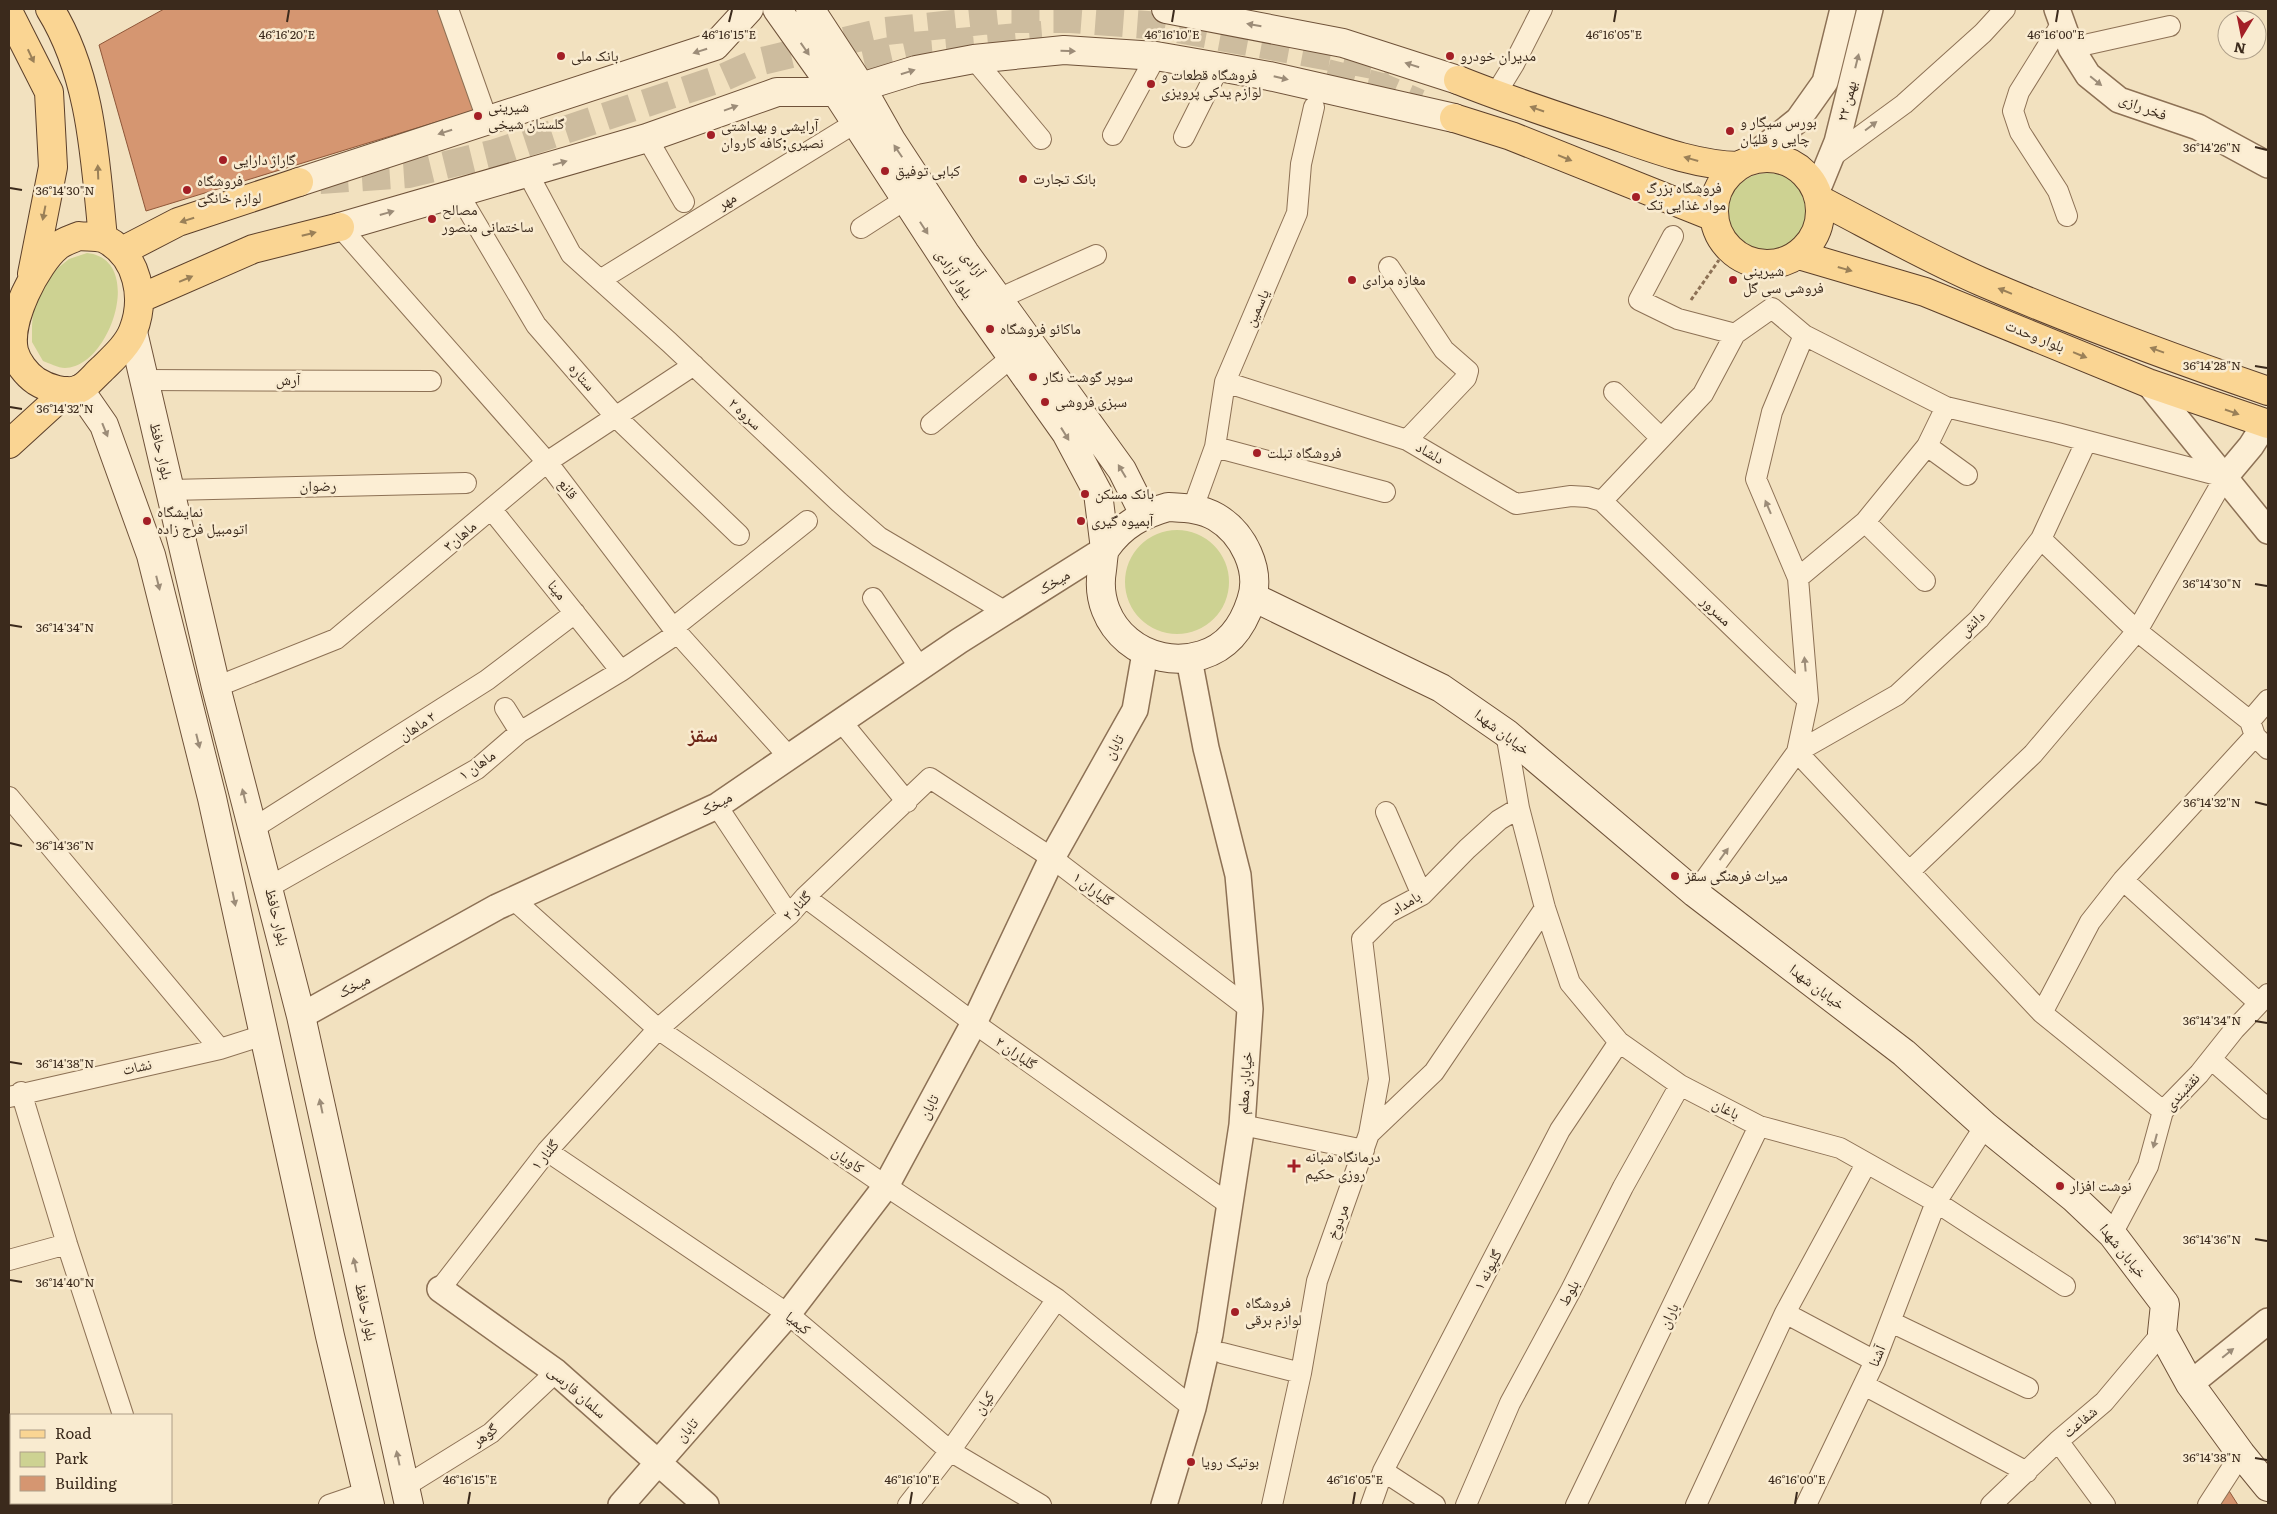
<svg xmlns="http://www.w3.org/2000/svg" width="2277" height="1514" font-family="Literata,'Noto Naskh Arabic',serif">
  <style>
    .green { fill: #cdd292 }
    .building { fill: #d59671; stroke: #8f5739 }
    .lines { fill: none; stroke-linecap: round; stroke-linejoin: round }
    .primary-tunnel { stroke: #cdbc9e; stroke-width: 28; stroke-dasharray: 28 14; stroke-linecap: butt }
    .minor-casing { stroke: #8d7155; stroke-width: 22 }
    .tertiary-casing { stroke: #8d7155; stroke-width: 28 }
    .secondary-casing { stroke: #6f5239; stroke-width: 30 }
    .primary-casing { stroke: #5b3f2a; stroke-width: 30 }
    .path { stroke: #8d7155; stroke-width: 3; stroke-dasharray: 4 2.5; stroke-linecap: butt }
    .minor { stroke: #fceed4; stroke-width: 20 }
    .tertiary { stroke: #fceed4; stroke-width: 25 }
    .secondary { stroke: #fceed4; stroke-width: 28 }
    .primary { stroke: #fad593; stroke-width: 28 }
    .oneway { fill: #9c8c78 }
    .oneway2 { fill: #9a8058 }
    .ticks { fill: none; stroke: #3b2a1c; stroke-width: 2 }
    .poi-dot { fill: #a31f26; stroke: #f9ebd0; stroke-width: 2 }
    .labels { text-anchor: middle; stroke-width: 5; stroke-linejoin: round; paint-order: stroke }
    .poi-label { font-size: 15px; fill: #3b2a1c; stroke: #f9ebd0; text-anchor: start }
    .street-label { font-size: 15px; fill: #3b2a1c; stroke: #f9ebd0 }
    .district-label { font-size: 20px; font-weight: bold; fill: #6d2416; stroke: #f9ebd0 }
    .ticks-label { font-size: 12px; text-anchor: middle; fill: #3b2a1c; stroke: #f9ebd0; stroke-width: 5; stroke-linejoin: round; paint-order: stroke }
  </style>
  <rect width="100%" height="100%" fill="#f2e1bf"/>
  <path class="green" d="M1727 214a41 41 0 1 1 82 0a41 41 0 1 1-82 0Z
    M87 253C146 259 110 368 65 368 58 368 49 363 43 361L32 342V326L33 312 42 289 48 276 69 259Z
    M1125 582a52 52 0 1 1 104 0a52 52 0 1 1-104 0Z"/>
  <path class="building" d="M164 9H446L482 108 146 211 99 45Z
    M2226 1486 2238 1505H2215Z"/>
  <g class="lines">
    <path class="primary-tunnel" d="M822 66 912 46 1042 35
      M1327 73 1382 87 1419 103
      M320 180 409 174 495 153 722 78 758 62 886 31 1001 19H1070L1161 26 1390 68"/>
    <g class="minor-casing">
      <path id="minor" d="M448 9 487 119
        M2062 23 2019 92 2013 111 2020 132 2058 191 2067 216
        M2071 48 2170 26
        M974 59 1041 139
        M1495 95 1514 64 1542 9
        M1113 135 1156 56
        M1184 137 1219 67
        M647 138 684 202
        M1833 156 1904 104 1983 33 2005 9
        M527 172 571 254 669 342 839 502 879 537 1006 612
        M458 193 536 325 615 416 739 535
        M340 227 547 462 673 628 790 758
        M861 228 906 199
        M1673 236 1639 300 1678 319 1735 334
        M1389 267 1444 350 1468 371 1466 378 1407 440
        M600 280 855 123
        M998 299 1096 255
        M1804 335 1946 407 2057 433 2225 477 2137 631 2033 754 1910 871
        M144 380 431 381
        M1225 382 1407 440 1516 504 1571 496 1588 497 1602 501 1808 700
        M1614 392 1661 438
        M931 424 1012 357
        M2086 442 2041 539 1979 619 1897 695 1797 752 2042 1013 2163 1111
        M1927 446 1967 475
        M1215 447 1385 492
        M170 490 466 483
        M1602 501 1703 394 1735 334 1772 308 1804 335 1772 412 1756 479 1798 578 1808 700 1797 752 1695 893
        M1193 508 1215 447 1225 382 1297 213 1301 164 1314 107
        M492 510 621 671
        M1865 522 1925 581
        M2041 539 2137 631 2250 721 2255 736 2268 749
        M1798 578 1865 522 1927 446 1946 407
        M873 598 920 668
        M673 628 807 521
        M216 687 336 639 547 462 694 365
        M505 708 520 732
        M840 720 907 802
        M2250 721 2268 700
        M9 797 220 1049
        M717 806 789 915
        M1519 808 1545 908 1570 983 1619 1042 1680 1085 1759 1126 1840 1148 1936 1202 2065 1286
        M1386 812 1422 895
        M252 829 487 680 575 613
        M2123 880 2259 1003
        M269 887 477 769 520 732 621 671 678 633
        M805 897 974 1023 1230 1205
        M513 899 658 1029 886 1186 1057 1299 1193 1408
        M2042 1013 2090 922 2123 880 2255 736
        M2211 1059 2268 1109
        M21 1092 67 1244 123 1415
        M9 1097 220 1049 264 1035
        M1242 1125 1364 1150
        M1369 1134 1379 1079 1362 939 1388 913 1422 895 1467 849 1499 820 1519 808 1506 733
        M547 1151 788 1314 950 1451 1041 1505
        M2112 1234 2148 1166 2163 1111 2199 1074 2234 1030 2268 994
        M9 1260 67 1244
        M440 1289 547 1151 658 1029 789 915 805 897 930 778 1052 858 1250 1009
        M1785 1313 1875 1361
        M1891 1322 2028 1388
        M1222 1353 1301 1373
        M1864 1385 2027 1472
        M2058 1441 2105 1505
        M9 1452H11
        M1383 1471 1435 1505
        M404 1487 491 1433 556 1372
        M145 1503V1505
        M329 1505 367 1492
        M908 1505 950 1451 1057 1299
        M1272 1505 1301 1373 1317 1281 1369 1134 1434 1072 1545 908
        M1371 1505 1383 1471 1560 1130 1619 1042
        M1466 1505 1510 1403 1571 1290 1623 1187 1680 1085
        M1576 1505 1759 1126
        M1696 1505 1785 1313 1866 1164
        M1806 1505 1875 1361 1936 1202 1985 1126
        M1991 1505 2058 1441 2104 1402 2162 1333
        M2208 1505 2241 1454"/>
    </g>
    <g class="tertiary-casing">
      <path id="tertiary" d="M2057 9 2071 48 2088 75 2119 100 2198 127 2268 165
        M1747 161 1798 120 1825 82 1843 9
        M1817 191 1837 142 1870 9
        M2148 383 2268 531
        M2225 477 2251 446 2265 424
        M301 1016 497 907 717 806 959 641 1105 549
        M440 1289 556 1372 706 1505
        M2190 1384 2268 1321
        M621 1505 788 1314 886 1186 974 1023 1052 858 1135 710 1145 653
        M1164 1505 1193 1408 1210 1334 1242 1125 1250 1009 1238 875 1206 748 1189 659"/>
    </g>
    <g class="secondary-casing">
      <path id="secondary" d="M777 9 836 92 970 298 1066 433 1098 493 1105 549
        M810 9 861 87 891 140 965 253 1122 470 1144 514
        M1166 9 1343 43 1458 80
        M861 87 916 70 974 59 1064 50 1156 56 1219 67 1269 76 1454 118
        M299 182 715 46 749 9
        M340 227 647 138 777 92H836
        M133 332 216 687 301 1016 409 1505
        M79 389 104 425 151 555 212 798 330 1336 370 1505
        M1168 507C1184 508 1201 508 1216 517 1243 533 1262 570 1251 601 1243 626 1228 647 1202 655 1148 672 1092 628 1102 570 1103 563 1103 553 1106 548 1122 525 1143 514 1168 507Z
        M1253 597 1441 688 1506 733 1695 893 1904 1053 1985 1126 2074 1198 2112 1234 2165 1304 2162 1333 2190 1384 2241 1454 2268 1487"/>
    </g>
    <g class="primary-casing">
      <path id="primary" d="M50 9C92 77 95 160 103 238
        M9 13 49 92 53 167 32 274
        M1458 80C1505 99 1554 115 1602 131 1647 146 1692 165 1739 166
        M1454 118 1511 136 1714 217
        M1714 211a53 53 0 1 1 106 0a53 53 0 1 1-106 0Z
        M1820 200C1874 228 1927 258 1982 282 2075 322 2172 358 2268 391
        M79 236C86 237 98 236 105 239 138 256 146 298 133 331 127 346 113 358 102 369 95 375 87 386 79 389 66 395 47 388 36 381 26 374 17 362 14 351 7 321 36 264 58 246 64 241 72 239 79 236Z
        M122 251 178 222 299 182
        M1799 255 1925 292 2148 383 2268 424
        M141 298 253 249 340 227
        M9 444 67 391"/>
    </g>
    <path class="path" d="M1691 300 1719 260"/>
    <use href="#minor" class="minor"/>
    <use href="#tertiary" class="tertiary"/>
    <use href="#secondary" class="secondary"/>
    <use href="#primary" class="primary"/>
  </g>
  <defs><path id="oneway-solid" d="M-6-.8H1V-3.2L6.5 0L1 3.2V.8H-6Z" transform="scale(1.25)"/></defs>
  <g class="oneway">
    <use href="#oneway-solid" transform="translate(1254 25) rotate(-170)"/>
    <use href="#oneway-solid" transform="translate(805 49) rotate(55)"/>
    <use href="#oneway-solid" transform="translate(700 51) rotate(162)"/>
    <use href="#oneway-solid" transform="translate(1068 51) rotate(1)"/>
    <use href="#oneway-solid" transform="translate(1857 61) rotate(-76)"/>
    <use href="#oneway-solid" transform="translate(1412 65) rotate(-162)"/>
    <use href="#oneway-solid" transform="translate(908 72) rotate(-17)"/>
    <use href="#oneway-solid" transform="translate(1281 78) rotate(13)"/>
    <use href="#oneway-solid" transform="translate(2096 81) rotate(39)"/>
    <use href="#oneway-solid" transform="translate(731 108) rotate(-20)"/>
    <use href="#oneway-solid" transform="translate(1871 126) rotate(-37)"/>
    <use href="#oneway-solid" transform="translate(445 132) rotate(162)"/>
    <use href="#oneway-solid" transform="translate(898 151) rotate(-124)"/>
    <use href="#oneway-solid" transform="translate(560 163) rotate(-16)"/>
    <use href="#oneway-solid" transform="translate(387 213) rotate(-16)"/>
    <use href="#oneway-solid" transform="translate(924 228) rotate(57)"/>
    <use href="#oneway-solid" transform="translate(105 430) rotate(68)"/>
    <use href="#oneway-solid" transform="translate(1065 434) rotate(58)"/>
    <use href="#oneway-solid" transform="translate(1122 471) rotate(-121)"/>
    <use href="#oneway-solid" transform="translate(1768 507) rotate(-113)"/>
    <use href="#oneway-solid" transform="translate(158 583) rotate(76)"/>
    <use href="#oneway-solid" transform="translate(1805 664) rotate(-95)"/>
    <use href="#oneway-solid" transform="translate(198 741) rotate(76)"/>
    <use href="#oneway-solid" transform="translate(244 796) rotate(-104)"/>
    <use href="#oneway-solid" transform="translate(1724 854) rotate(-54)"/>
    <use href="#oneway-solid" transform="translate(234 899) rotate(78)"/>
    <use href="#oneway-solid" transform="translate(321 1106) rotate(-102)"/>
    <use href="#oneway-solid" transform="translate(2155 1141) rotate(105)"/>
    <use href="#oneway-solid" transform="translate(355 1265) rotate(-102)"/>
    <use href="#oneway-solid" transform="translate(2228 1353) rotate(-39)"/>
    <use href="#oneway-solid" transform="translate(398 1458) rotate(-102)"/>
  </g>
  <g class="oneway2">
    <use href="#oneway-solid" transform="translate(31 56) rotate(65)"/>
    <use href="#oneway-solid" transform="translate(1537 109) rotate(-161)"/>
    <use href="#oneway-solid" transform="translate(1565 158) rotate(22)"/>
    <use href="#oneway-solid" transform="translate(1691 159) rotate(-164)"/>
    <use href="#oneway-solid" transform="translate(98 172) rotate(-92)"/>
    <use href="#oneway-solid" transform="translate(44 213) rotate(101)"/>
    <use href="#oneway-solid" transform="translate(187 220) rotate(163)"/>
    <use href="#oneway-solid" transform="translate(309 234) rotate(-14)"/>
    <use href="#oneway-solid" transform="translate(1845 269) rotate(16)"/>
    <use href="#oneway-solid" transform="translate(186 279) rotate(-23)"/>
    <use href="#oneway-solid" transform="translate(2005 291) rotate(-158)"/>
    <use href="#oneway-solid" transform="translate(2157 350) rotate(-160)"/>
    <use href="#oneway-solid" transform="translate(2080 355) rotate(22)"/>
    <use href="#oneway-solid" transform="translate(2232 412) rotate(19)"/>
  </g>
  <path class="ticks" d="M287 22 289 10M729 22 732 10M1172 22 1174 10M1614 22 1616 10M2056 22 2058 10M2255 147 2267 150M10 188 22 190M2255 366 2267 368M10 407 22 409M2255 584 2267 586M10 625 22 627M2255 802 2267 805M10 843 22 846M2255 1021 2267 1023M10 1062 22 1064M2255 1239 2267 1241M10 1280 22 1282M2255 1458 2267 1460M468 1504 470 1492M910 1504 912 1492M1353 1504 1355 1492M1795 1504 1797 1492"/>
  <g class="poi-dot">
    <circle cx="561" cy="56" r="5"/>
    <circle cx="1450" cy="56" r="5"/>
    <circle cx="1151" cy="84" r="5"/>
    <circle cx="478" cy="116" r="5"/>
    <circle cx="1730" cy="131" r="5"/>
    <circle cx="711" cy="135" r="5"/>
    <circle cx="223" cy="160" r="5"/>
    <circle cx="885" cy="171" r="5"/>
    <circle cx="1023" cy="179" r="5"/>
    <circle cx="187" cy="190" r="5"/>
    <circle cx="1636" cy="197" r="5"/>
    <circle cx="432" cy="219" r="5"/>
    <circle cx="1352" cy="280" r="5"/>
    <circle cx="1733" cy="280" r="5"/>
    <circle cx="990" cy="329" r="5"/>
    <circle cx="1033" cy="377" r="5"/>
    <circle cx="1045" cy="402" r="5"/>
    <circle cx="1257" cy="453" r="5"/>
    <circle cx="1085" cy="494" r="5"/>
    <circle cx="147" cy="521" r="5"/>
    <circle cx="1081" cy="521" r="5"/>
    <circle cx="1675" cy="876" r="5"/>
    <path d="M1291.5 1158.5h5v5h5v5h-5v5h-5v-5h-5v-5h5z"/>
    <circle cx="2060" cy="1186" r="5"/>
    <circle cx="1235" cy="1312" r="5"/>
    <circle cx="1191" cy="1462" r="5"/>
  </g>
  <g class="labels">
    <g class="poi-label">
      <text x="571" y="61">بانک ملی</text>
      <text x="1460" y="61">مدیران خودرو</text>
      <text x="1161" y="80">فروشگاه قطعات و<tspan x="1161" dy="17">لوازم یدکی پرویزی</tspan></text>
      <text x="488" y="112">شیرینی<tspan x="488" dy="17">گلستان شیخی</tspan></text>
      <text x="1740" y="127">بورس سیگار و<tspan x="1740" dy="17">چایی و قلیان</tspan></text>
      <text x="721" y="131">آرایشی و بهداشتی<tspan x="721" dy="17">نصیری;کافه کاروان</tspan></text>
      <text x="233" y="165">گاراژ دارایی</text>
      <text x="895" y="176">کبابی توفیق</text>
      <text x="1033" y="184">بانک تجارت</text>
      <text x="197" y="186">فروشگاه<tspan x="197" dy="17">لوازم خانگی</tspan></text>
      <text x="1646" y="193">فروشگاه بزرگ<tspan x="1646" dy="17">مواد غذایی تک</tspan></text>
      <text x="442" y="215">مصالح<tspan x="442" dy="17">ساختمانی منصور</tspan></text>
      <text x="1743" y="276">شیرینی<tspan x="1743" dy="17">فروشی سی گل</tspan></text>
      <text x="1362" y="285">مغازه مرادی</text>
      <text x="1000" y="334">ماکائو فروشگاه</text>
      <text x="1043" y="382">سوپر گوشت نگار</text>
      <text x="1055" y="407">سبزی فروشی</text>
      <text x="1267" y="458">فروشگاه تبلت</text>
      <text x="1095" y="499">بانک مسکن</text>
      <text x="157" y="517">نمایشگاه<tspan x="157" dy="17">اتومبیل فرج زاده</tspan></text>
      <text x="1091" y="526">آبمیوه گیری</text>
      <text x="1685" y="881">میراث فرهنگی سقز</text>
      <text x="1305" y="1162">درمانگاه شبانه<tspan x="1305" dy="17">روزی حکیم</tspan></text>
      <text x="2070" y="1191">نوشت افزار</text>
      <text x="1245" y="1308">فروشگاه<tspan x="1245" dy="17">لوازم برقی</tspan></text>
      <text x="1201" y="1467">بوتیک رویا</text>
    </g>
    <g class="street-label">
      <text transform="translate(1847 101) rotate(-76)" y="5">۲۲ بهمن</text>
      <text transform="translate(2143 107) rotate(21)" y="5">فخر رازی</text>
      <text transform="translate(727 201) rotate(-32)" y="5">مهر</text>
      <text transform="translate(973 264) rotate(55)" y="5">آزادی</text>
      <text transform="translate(954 274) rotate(57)" y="5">بلوار آزادی</text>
      <text transform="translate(1257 308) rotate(-66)" y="5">یاسمین</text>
      <text transform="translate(2035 336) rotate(22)" y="5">بلوار وحدت</text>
      <text transform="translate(582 377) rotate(49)" y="5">ستاره</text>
      <text x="288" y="385">آرش</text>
      <text transform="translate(745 414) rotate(43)" y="5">سروه ۲</text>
      <text transform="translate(161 451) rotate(77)" y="5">بلوار حافظ</text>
      <text transform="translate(1430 453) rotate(30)" y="5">دلشاد</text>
      <text transform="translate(318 486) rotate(-1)" y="5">رضوان</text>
      <text transform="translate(568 489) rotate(53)" y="5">قانع</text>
      <text transform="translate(460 536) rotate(-40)" y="5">ماهان۳</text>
      <text transform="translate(1054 582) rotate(-32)" y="5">میخک</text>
      <text transform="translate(557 590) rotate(51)" y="5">مینا</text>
      <text transform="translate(1716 611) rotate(44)" y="5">مسرور</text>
      <text transform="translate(1972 624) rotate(-45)" y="5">دانش</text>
      <text transform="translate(417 726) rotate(-33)" y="5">٢ ماهان</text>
      <text transform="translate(1502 732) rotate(37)" y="5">خیابان شهدا</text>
      <text transform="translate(1114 747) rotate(-61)" y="5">تابان</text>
      <text transform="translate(477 765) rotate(-35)" y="5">ماهان ۱</text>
      <text transform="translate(716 804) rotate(-29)" y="5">میخک</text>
      <text transform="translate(1093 889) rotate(37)" y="5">گلباران ۱</text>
      <text transform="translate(1406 903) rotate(-31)" y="5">بامداد</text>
      <text transform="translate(797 906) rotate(-45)" y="5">گلنار ۲</text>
      <text transform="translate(277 917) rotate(76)" y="5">بلوار حافظ</text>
      <text transform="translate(354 986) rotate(-29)" y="5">میخک</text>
      <text transform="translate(1817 987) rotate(37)" y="5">خیابان شهدا</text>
      <text transform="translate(1016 1053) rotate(35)" y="5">گلباران ۲</text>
      <text transform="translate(137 1067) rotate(-12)" y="5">نشات</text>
      <text transform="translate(1245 1083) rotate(-86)" y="5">خیابان معلم</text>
      <text transform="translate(2182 1092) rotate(-48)" y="5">نقشبندی</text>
      <text transform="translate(929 1107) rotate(-62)" y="5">تابان</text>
      <text transform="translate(1726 1109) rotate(27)" y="5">باغان</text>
      <text transform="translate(545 1155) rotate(-50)" y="5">گلنار ۱</text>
      <text transform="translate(848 1160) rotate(35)" y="5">کاویان</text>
      <text transform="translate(1338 1222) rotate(-70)" y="5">مردوخ</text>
      <text transform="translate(2123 1251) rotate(51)" y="5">خیابان شهدا</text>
      <text transform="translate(1488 1270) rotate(-62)" y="5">گلپونه ۱</text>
      <text transform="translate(1569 1293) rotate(-62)" y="5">بلوط</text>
      <text transform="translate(366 1312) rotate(78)" y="5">بلوار حافظ</text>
      <text transform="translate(1669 1316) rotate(-65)" y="5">باران</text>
      <text transform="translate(798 1323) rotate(39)" y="5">کیمیا</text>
      <text transform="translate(1877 1356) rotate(-67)" y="5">آشنا</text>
      <text transform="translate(577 1392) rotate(41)" y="5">سلمان فارسی</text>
      <text transform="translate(984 1403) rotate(-55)" y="5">کیان</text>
      <text transform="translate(2080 1422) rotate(-40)" y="5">شفاعت</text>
      <text transform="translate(687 1430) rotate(-49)" y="5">تابان</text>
      <text transform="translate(485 1435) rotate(-36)" y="5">گوهر</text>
    </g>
    <g class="district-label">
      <text x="703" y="742">سقز</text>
    </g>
  </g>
  <g class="ticks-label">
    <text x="287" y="39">46°16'20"E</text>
    <text x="729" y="39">46°16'15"E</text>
    <text x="1172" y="39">46°16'10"E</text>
    <text x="1614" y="39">46°16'05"E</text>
    <text x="2056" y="39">46°16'00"E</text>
    <text x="2212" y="152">36°14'26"N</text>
    <text x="65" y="195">36°14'30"N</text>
    <text x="2212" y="370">36°14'28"N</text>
    <text x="65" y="413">36°14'32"N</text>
    <text x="2212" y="588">36°14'30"N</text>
    <text x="65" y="632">36°14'34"N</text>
    <text x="2212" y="807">36°14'32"N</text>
    <text x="65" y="850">36°14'36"N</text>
    <text x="2212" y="1025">36°14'34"N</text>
    <text x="65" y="1068">36°14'38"N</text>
    <text x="2212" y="1244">36°14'36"N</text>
    <text x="65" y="1287">36°14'40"N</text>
    <text x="2212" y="1462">36°14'38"N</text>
    <text x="470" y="1484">46°16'15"E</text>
    <text x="912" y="1484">46°16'10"E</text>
    <text x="1355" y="1484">46°16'05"E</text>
    <text x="1797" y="1484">46°16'00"E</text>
  </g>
  <rect width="2277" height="1514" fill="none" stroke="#3b2a1c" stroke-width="20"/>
  <rect x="10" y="1414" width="162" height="90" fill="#f9ebd0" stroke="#ad9e88"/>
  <rect x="20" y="1430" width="25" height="8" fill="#fad593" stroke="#ad9e88"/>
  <text x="55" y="1439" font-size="15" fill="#3b2a1c">Road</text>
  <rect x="20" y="1452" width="25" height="15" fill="#cdd292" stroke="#ad9e88"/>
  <text x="55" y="1464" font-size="15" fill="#3b2a1c">Park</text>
  <rect x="20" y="1476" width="25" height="15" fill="#d59671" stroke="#ad9e88"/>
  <text x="55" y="1489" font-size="15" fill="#3b2a1c">Building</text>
  <g transform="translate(2242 35) rotate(190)"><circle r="24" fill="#f9ebd0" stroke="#ad9e88"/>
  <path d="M0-4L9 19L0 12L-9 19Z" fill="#a31f26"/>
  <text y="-8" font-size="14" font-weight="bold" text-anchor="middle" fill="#3b2a1c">N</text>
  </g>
</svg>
